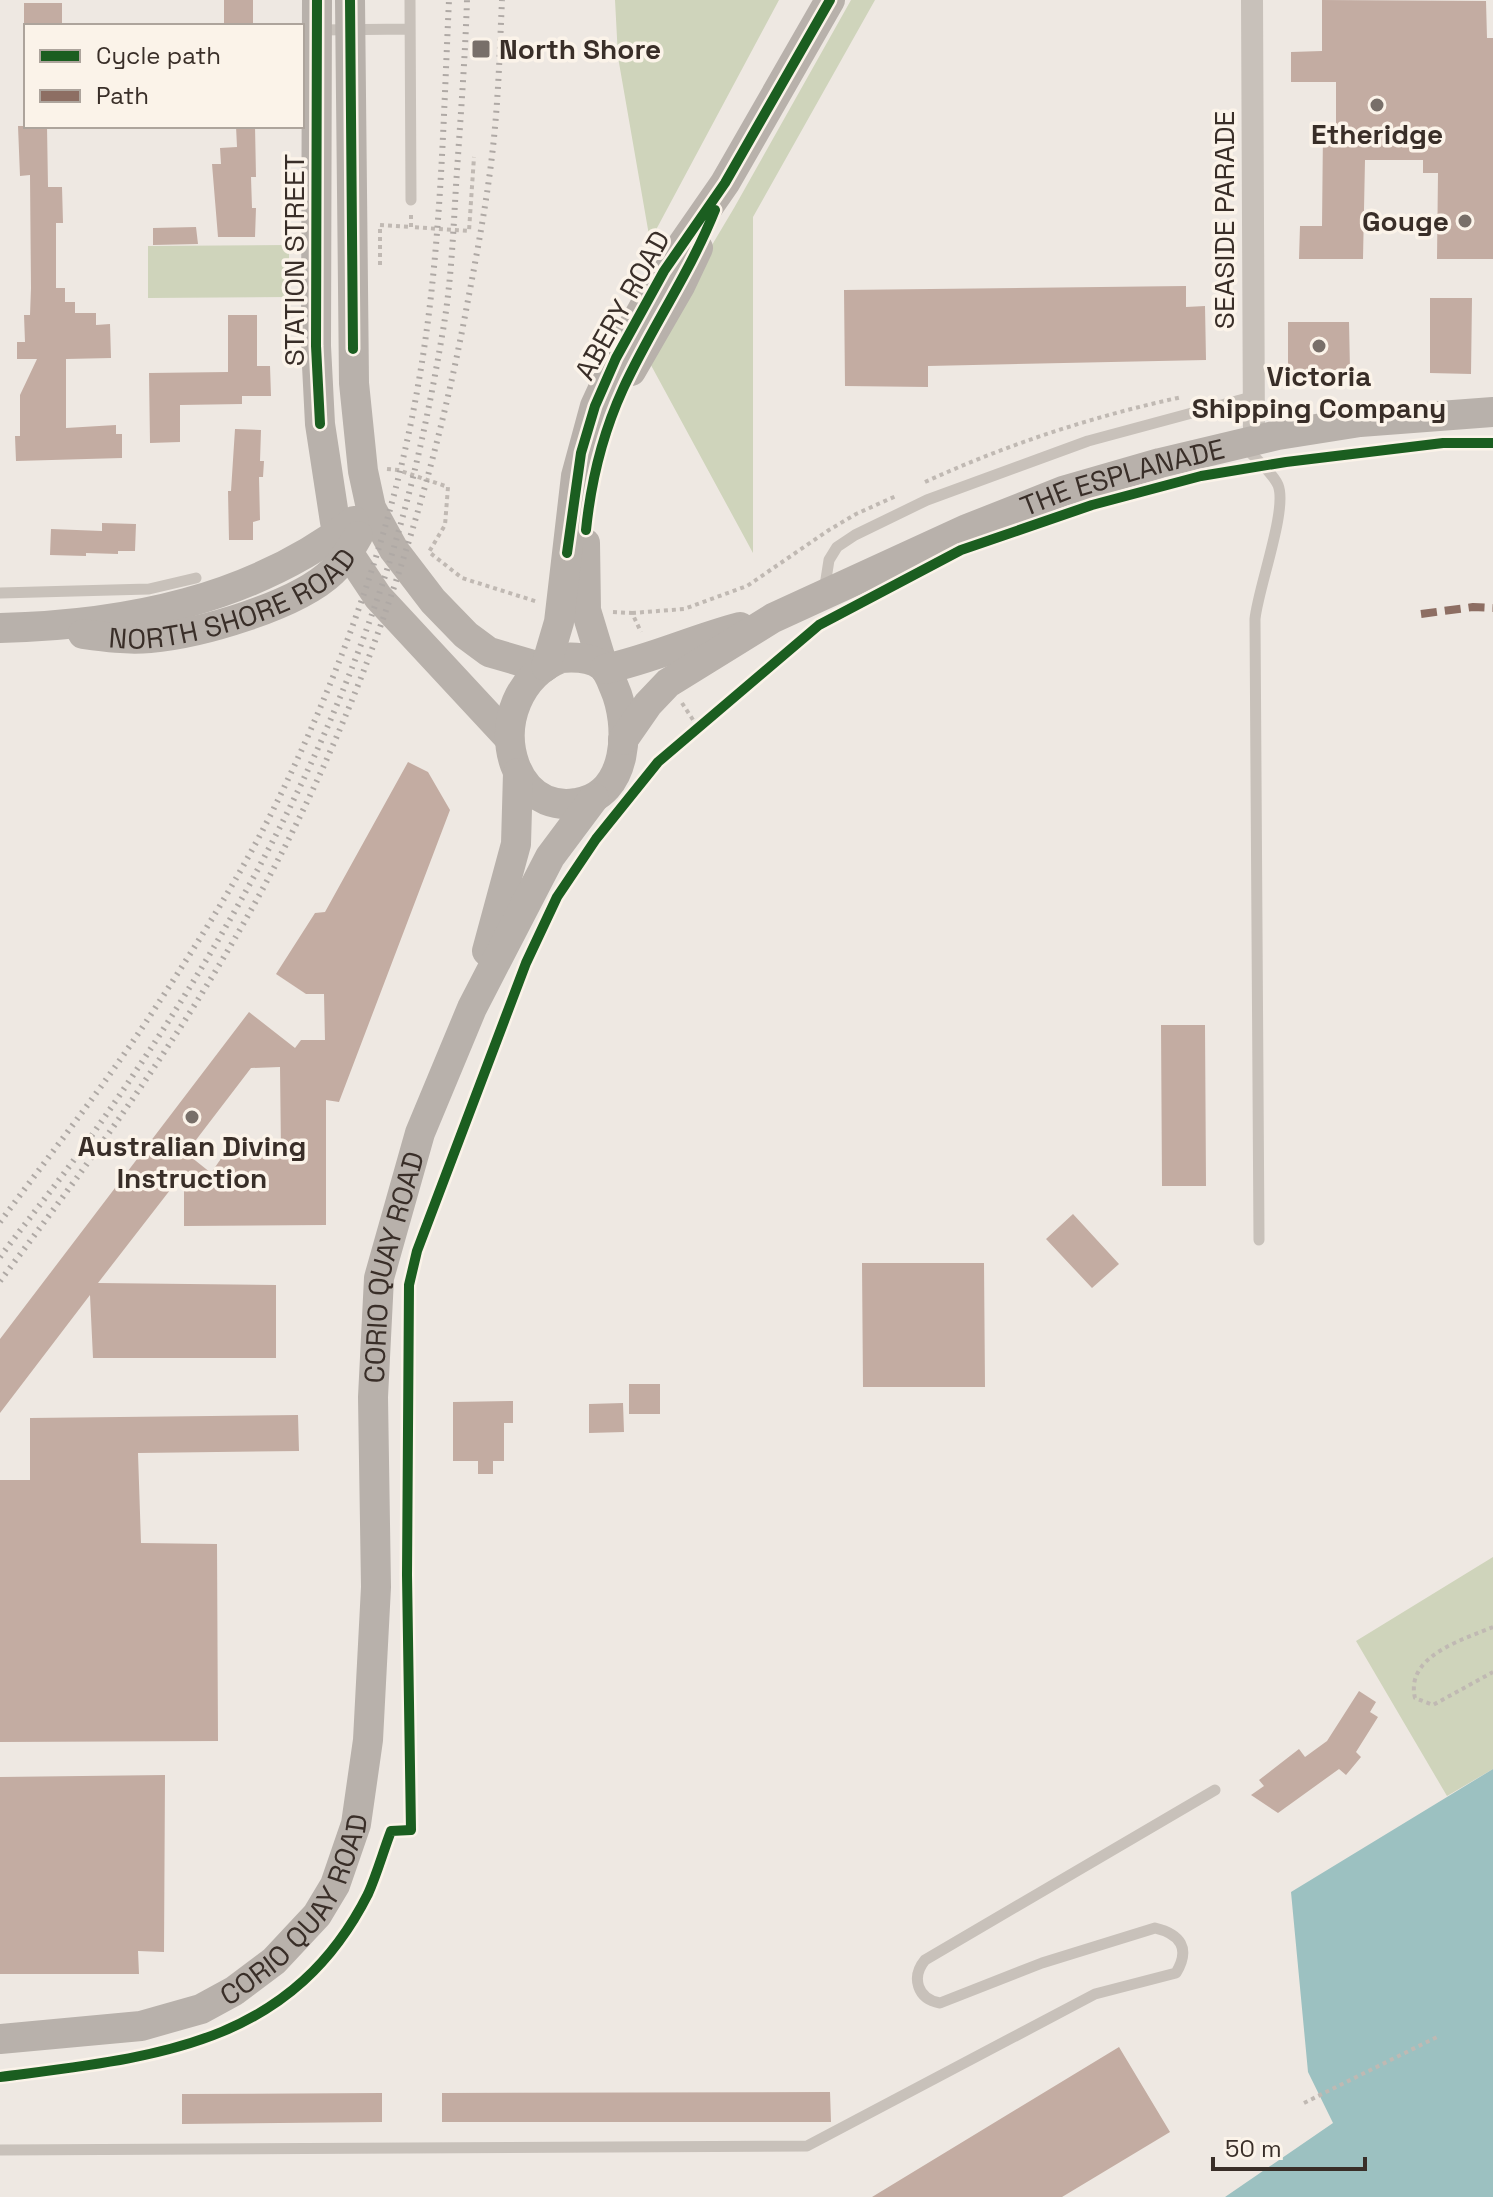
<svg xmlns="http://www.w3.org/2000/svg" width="1493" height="2197" font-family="'Space Grotesk',sans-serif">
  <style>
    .green { fill: #cfd4bb }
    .water { fill: #9cc1c1 }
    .building { fill: #c3aca2; fill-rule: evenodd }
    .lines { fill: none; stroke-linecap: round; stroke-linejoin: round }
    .path { stroke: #c0b9b3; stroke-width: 4; stroke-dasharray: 4 4; stroke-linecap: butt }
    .lane { stroke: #c8c1ba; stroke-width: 11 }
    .street { stroke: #c8c1ba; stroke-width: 22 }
    .secondary { stroke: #b8b1ab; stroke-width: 30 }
    .rail { stroke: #afa9a5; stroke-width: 6; stroke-dasharray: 2 6; stroke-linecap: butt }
    .quiet { stroke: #8d6e63; stroke-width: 8; stroke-dasharray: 16 8; stroke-linecap: butt }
    .cycleway-casing { stroke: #fbf3e9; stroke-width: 15 }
    .cycleway { stroke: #1b5e20; stroke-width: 10 }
    .poi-dot { fill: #786f69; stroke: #fbf3e9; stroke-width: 3 }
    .labels { text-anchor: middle; stroke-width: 7; stroke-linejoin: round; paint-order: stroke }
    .poi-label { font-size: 28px; font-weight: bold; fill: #392e28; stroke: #fbf3e9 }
    .street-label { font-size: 28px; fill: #392e28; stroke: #fbf3e9 }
  </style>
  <rect width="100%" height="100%" fill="#eee8e2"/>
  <path class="green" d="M615 0H779L650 241 618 57Z
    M851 0H875L753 217V553L646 356 734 208Z
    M289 245V297L148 298V246Z
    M1493 1557V1769L1447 1796 1356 1641Z"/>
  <path class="water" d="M1493 1769V2197H1225L1333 2123 1308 2072 1291 1892Z"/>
  <path class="building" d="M224 0H253V26H224Z
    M1322 0 1486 1 1487 38H1493V259H1437L1438 173H1423V160H1365L1363 259H1299L1300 226H1322L1323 131H1336V82H1291V52L1322 51Z
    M24 3H62V26H24Z
    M18 126H47L48 187H62L63 223H56V288H65V302H75V313H96V325L110 324 111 358 66 359V428L116 425V434H122V458L16 461 15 436H20V395L37 359H17V342H25L24 315H30L31 288 30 175 20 176Z
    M236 126H255L256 177H251L252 208H256L255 237H218L212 164H221L220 148 237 147Z
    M196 227 198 244 153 245V228Z
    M1186 286V307L1205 306 1206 360 928 366V387L845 386 844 290Z
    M1430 298H1472L1471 374 1430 373Z
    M228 315H257V366H270L271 396H242V404L180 405V442L150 443 149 373 228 372Z
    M1288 322H1349L1350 370H1288Z
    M235 429 261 430 260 461H264L263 477H259L260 520 253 522V540H229L228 491H231Z
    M102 523 136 524 135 551H118V554L86 553V556L50 555 51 529 102 531Z
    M408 762 428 772 450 810 339 1102 326 1100V1225L184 1226V1172L98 1283 276 1285V1358H93L90 1295 0 1413V1339L249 1012 295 1048 301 1040H325L324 994H306L276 974 315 913 325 912ZM280 1067 281 1151 227 1150 211 1173 186 1153 251 1068Z
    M1161 1025H1205L1206 1186H1162Z
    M1073 1214 1119 1264 1092 1288 1046 1239Z
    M862 1263H984L985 1387H863Z
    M629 1384H660V1414H629Z
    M513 1401V1423H504V1461H493V1474H478V1461H453V1402Z
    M623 1403 624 1432 589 1433V1404Z
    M298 1415 299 1451 138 1453 141 1543 217 1544 218 1741 0 1742V1480H30V1418Z
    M1359 1691 1376 1702 1370 1712 1378 1717 1356 1752 1361 1757 1346 1775 1339 1769 1278 1813 1251 1795 1264 1786 1259 1780 1299 1749 1305 1757 1327 1741Z
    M165 1775 164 1952 138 1951 139 1974H0V1777Z
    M1119 2047 1170 2132 1062 2197H872Z
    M830 2092 831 2122H442V2093Z
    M382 2093V2122L182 2124V2094Z"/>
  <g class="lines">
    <path class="path" d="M411 215V227L469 231 474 157
      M380 265V225L411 227
      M387 469 398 470 448 487 445 525 429 552 462 578 538 602
      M925 482C1008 444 1094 416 1182 397
      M613 612 632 613 641 632
      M632 613 684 609 747 586 829 530 856 514 896 496
      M682 703 699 729
      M1493 1627C1462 1640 1405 1656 1415 1698L1433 1705 1493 1672
      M1304 2103 1439 2036"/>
    <path class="lane" d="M410 0 411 200
      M318 30 410 29
      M1246 448C1256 459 1272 472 1278 485 1288 509 1258 588 1255 619L1259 1240
      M824 592 829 560 837 547 855 535 927 500 1088 441 1255 396
      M0 593 149 589 196 578
      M0 2150 807 2146 1095 1994 1176 1973C1191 1948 1180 1934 1155 1928L1042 1963 940 2003C917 1999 911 1977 925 1960L1215 1790"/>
    <path class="street" d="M1252 0 1254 440"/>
    <g class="secondary">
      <path d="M317 0 316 346 320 424 335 522 344 546 378 597 509 738"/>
      <path d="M350 0 354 383 363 471 371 508 394 550 433 601 466 635 489 652 543 668"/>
      <path d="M631 371 680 286 698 248"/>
      <path d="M585 543 586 610 603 666"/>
      <path d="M0 628C126 625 252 600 354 521"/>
      <path id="s1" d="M83 634C105 637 127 640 150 638 199 634 297 606 333 571 344 561 351 548 358 536"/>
      <path d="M561 658C574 657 591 657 602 666 608 671 611 680 614 687 631 725 629 796 576 803 566 805 556 804 546 800 530 793 521 781 515 765 500 723 519 675 561 658Z"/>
      <path d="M546 666 559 622 576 476 595 406 625 341 664 271 725 183 830 0"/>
      <path d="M605 669C652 659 694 639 740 627"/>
      <path id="s2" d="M623 740 648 704 668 683 773 618 967 529 1063 491 1160 463 1278 435 1360 422 1493 412"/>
      <path d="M487 951 516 844 518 773"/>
      <path id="s3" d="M0 2039 141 2026 201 2009 234 1991 274 1961 317 1915 335 1885 356 1824 368 1740 376 1587 373 1397 379 1278 420 1133 472 1008 550 857 594 798"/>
    </g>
    <path class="rail" d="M0 1222C49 1156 100 1091 146 1022 192 952 239 879 276 804 342 670 394 527 419 380 441 254 443 127 449 0
      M0 1257C33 1213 68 1170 99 1125 213 962 314 785 378 597 407 513 427 424 442 336 451 287 453 236 456 186 460 124 465 62 467 0
      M0 1281C87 1166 170 1052 242 926 354 730 427 522 468 300 479 243 490 184 495 127 499 84 500 42 502 0"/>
    <path class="quiet" d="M1421 614 1473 607 1493 608"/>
    <g class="cycleway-casing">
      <path id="cycleway" d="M317 0 316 346 320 424
        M350 0 353 349
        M586 530C591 481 602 435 623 389 651 328 690 273 715 210
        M567 553 581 453 595 406 616 358 664 271 725 183 830 0
        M0 2077C152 2057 290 2048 368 1894 377 1874 383 1852 391 1831L411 1830 407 1575 409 1285 417 1251 526 963 557 897 596 839 658 762 819 625 961 550 1092 505 1201 476 1286 462 1443 443H1493"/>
    </g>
    <use href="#cycleway" class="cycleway"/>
  </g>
  <g class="poi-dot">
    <rect x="471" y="39" width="20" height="20" rx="4"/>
    <circle cx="1377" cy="105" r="8"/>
    <circle cx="1465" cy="221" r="8"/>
    <circle cx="1319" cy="346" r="8"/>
    <circle cx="192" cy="1117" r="8"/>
  </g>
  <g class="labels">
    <g class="poi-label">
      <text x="499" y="59" text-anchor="start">North Shore</text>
      <text x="1377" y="144">Etheridge</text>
      <text x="1449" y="231" text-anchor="end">Gouge</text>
      <text x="1319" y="386">Victoria<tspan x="1319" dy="32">Shipping Company</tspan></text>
      <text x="192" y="1156">Australian Diving<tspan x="192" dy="32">Instruction</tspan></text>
    </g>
    <g class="street-label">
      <text transform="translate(1224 220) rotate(-90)" y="10">SEASIDE PARADE</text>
      <text transform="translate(294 260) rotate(-90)" y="10">STATION STREET</text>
      <text transform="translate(622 305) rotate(-61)" y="10">ABERY ROAD</text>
      <text dy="10" stroke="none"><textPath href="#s2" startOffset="574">THE ESPLANADE</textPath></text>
      <text dy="10" stroke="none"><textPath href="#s1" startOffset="158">NORTH SHORE ROAD</textPath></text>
      <text dy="10" stroke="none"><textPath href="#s3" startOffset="1014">CORIO QUAY ROAD</textPath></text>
      <text dy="10" stroke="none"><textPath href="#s3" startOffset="346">CORIO QUAY ROAD</textPath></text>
    </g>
  </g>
  <rect x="24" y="24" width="280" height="104" fill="#fbf3e9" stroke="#ada49c" stroke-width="2"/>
  <rect x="40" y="50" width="40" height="12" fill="#1b5e20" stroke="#ada49c" stroke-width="2"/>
  <text x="96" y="64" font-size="24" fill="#392e28">Cycle path</text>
  <rect x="40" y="90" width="40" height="12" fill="#8d6e63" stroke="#ada49c" stroke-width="2"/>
  <text x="96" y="104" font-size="24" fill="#392e28">Path</text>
  <path d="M1213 2157v12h152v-12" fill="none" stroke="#392e28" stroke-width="4"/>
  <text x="1225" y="2157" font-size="24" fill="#392e28" stroke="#fbf3e9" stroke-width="6" paint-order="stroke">50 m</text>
</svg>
